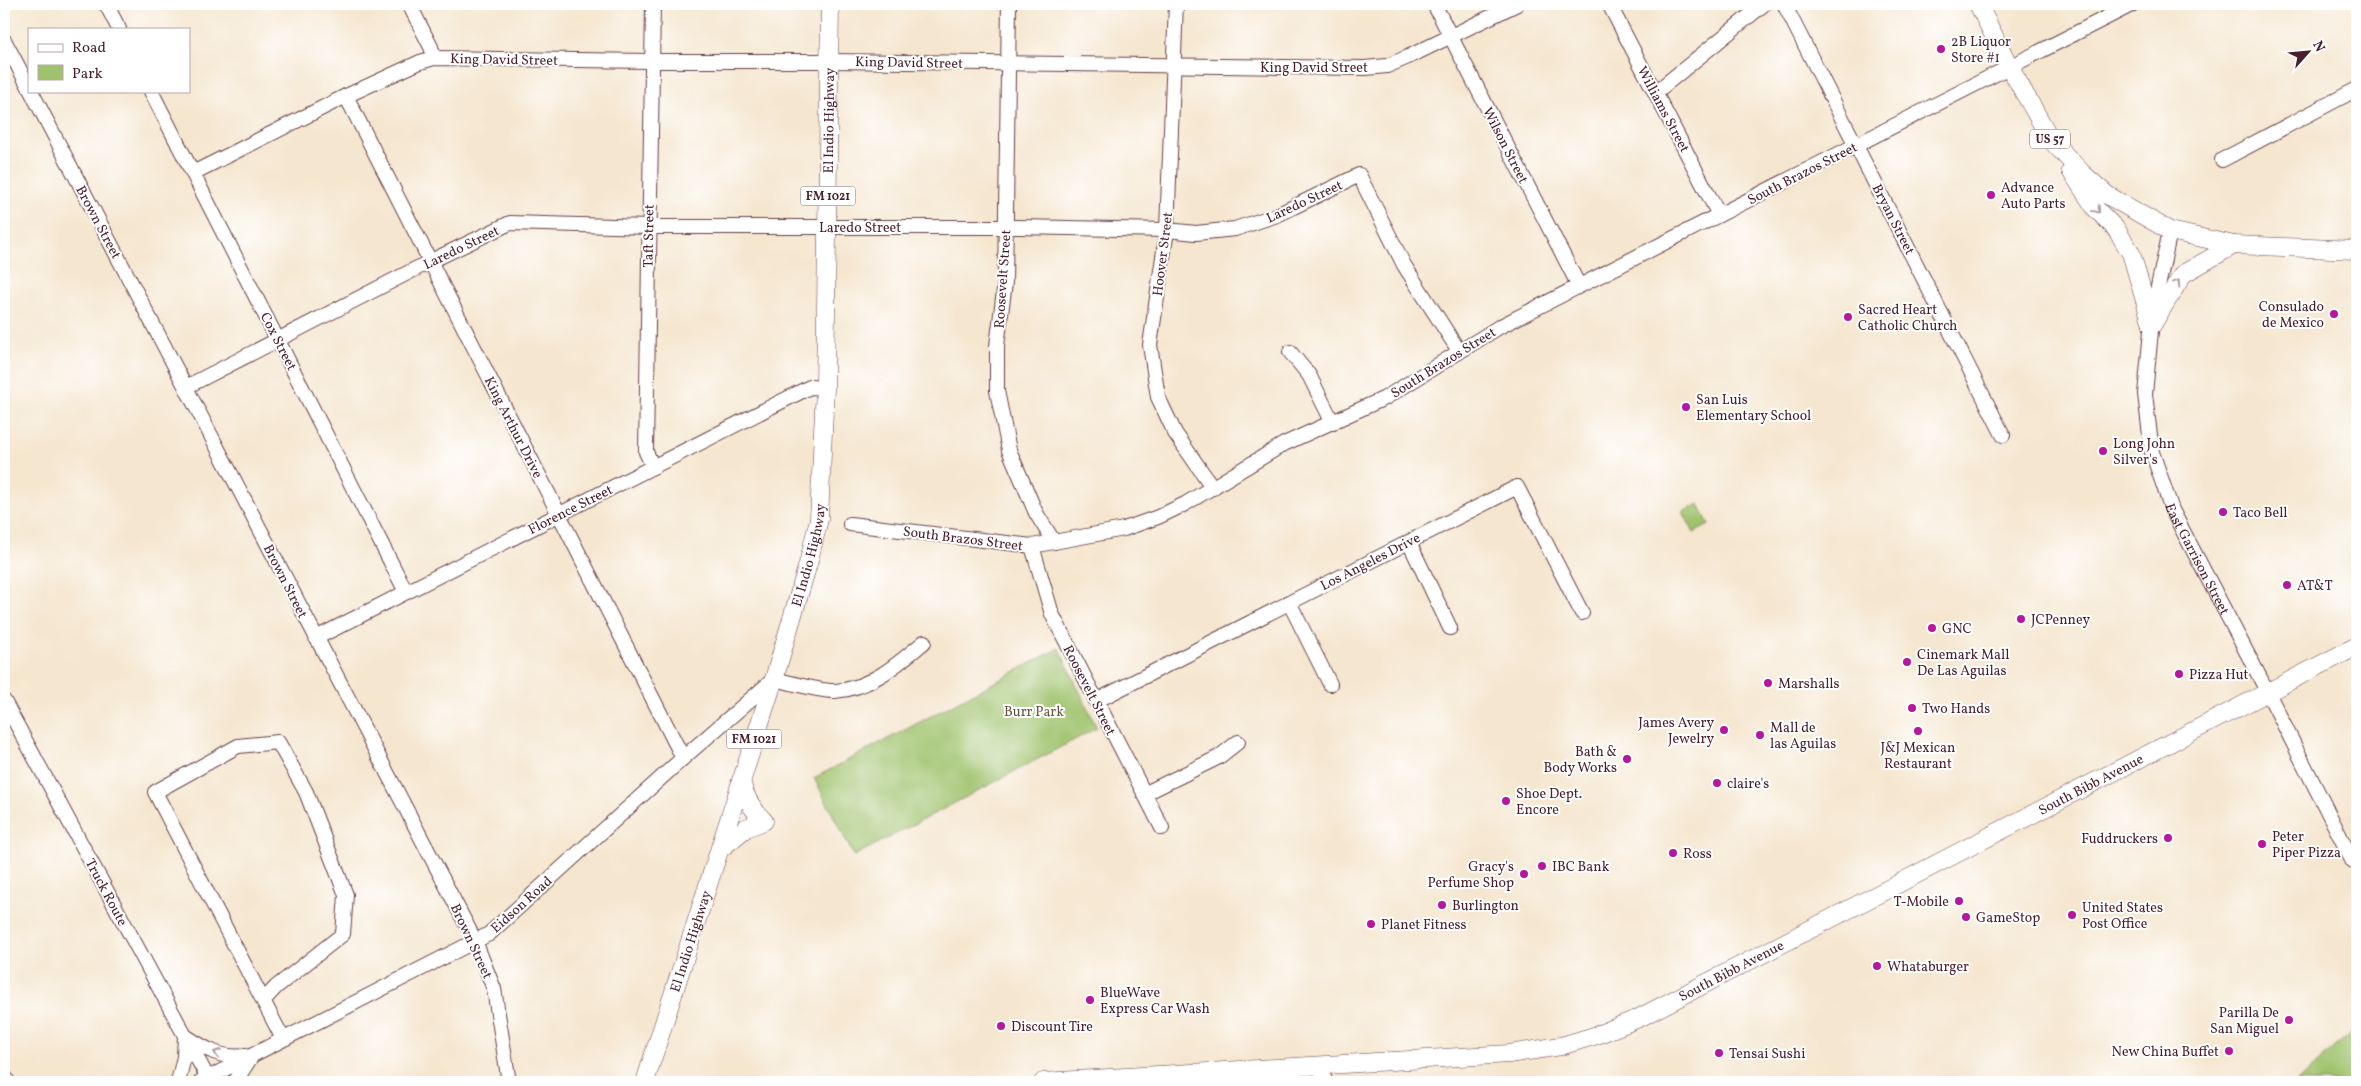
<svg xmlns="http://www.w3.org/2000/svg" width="2361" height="1086" font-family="Vollkorn,serif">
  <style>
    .green { fill: #9fc26c; stroke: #74704c }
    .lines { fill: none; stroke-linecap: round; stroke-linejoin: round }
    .minor-casing { stroke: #643d44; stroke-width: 16 }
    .major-casing { stroke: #643d44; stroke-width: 19 }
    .minor { stroke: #fff; stroke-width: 14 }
    .major { stroke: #fff; stroke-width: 18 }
    .oneway { stroke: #ae9aa0 }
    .poi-dot { fill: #b5179e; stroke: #fff; stroke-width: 2 }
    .labels { text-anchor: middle; stroke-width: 4; stroke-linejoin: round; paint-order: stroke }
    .shield { fill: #fff; stroke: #80626b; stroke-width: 1 }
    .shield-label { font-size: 12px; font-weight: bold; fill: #4a1f2b }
    .poi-label { font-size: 14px; fill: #4a1f2b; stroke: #fff; text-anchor: start }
    .street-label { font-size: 14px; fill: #4a1f2b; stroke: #fff }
    .park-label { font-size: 14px; fill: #685842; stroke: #fff }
  </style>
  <rect width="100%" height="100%" fill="#fff"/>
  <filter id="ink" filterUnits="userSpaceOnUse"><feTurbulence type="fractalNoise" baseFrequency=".02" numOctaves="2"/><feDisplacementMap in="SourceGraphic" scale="10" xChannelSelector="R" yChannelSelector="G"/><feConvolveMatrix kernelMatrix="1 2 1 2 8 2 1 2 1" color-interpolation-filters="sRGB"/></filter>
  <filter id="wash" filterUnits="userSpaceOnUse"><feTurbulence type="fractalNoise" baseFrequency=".0096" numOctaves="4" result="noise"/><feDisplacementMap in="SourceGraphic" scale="20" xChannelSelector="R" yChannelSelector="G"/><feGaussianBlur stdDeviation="1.12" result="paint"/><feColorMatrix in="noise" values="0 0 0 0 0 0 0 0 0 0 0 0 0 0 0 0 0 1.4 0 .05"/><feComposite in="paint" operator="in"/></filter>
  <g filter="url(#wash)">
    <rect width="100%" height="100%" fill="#f5e6cf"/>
    <path class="green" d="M1699 504 1709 525 1694 533 1683 512Z
      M1059 648 1097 728 854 856 814 778Z
      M2357 1027V1082H2297Z"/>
  </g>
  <g filter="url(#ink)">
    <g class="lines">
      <g class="minor-casing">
        <g id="minor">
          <path d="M106 4 119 29"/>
          <path d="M409 4 431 47 434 58"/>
          <path d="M1009 4 1005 282 997 346V391L1009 450 1036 513 1054 542"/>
          <path d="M1176 4 1167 230 1150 345 1158 397 1175 433 1213 488"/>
          <path d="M1434 4 1579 286"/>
          <path d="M1609 4 1719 215"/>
          <path d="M1784 4 2003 435"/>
          <path d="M4 40 29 87"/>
          <path d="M31 91 475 941 494 989 509 1082"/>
          <path d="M151 91 406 592"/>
          <path d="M1656 92 1764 4"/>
          <path d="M346 96 683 758"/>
          <path d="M2222 160 2357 89"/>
          <path d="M193 173 346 96 420 62 434 58 651 61H829L1365 68 1387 66 1408 57 1517 4"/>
          <path id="s1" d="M2170 231 2153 310 2145 394 2152 452 2172 510 2268 693 2353 862"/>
          <path d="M1290 352 1309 375 1333 423"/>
          <path d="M186 387 429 262 510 223 648 227H1018L1167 230 1196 233 1235 229 1277 215 1359 175 1404 265 1459 351"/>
          <path d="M653 467 646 452 653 4"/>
          <path d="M850 524 1032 546 1124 529 1158 517 1185 504 1284 444 1385 398 1499 327 2133 4"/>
          <path d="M1409 542 1450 628"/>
          <path d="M1032 546 1052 614 1162 828"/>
          <path d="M1289 602 1330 684"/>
          <path d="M316 638 810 387 825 388"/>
          <path d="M4 701 210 1082"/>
          <path d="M1096 701 1517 487 1582 613"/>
          <path d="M1144 794 1219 757 1238 742"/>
          <path d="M263 1001 276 987 343 934 346 895 306 792 278 742 238 746 155 792 283 1039"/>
          <path d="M187 1037C205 1049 222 1059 245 1056"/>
          <path d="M1318 1066 1326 1082"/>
          <path d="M4 1075 8 1082"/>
          <path d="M178 1082 184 1057 185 1036"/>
          <path d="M200 1082 489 934 683 758 774 679C789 682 821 692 835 691 870 689 899 663 924 642"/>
          <path d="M235 1082 251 1057"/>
        </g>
      </g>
      <g class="major-casing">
        <g id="major">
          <path d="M1978 4 2009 66 2051 140 2083 174 2107 195 2170 231 2234 245 2357 250"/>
          <path d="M2071 171 2096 209 2116 229 2131 253 2152 325"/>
          <path d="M2152 325 2183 274 2234 245"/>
          <path d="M720 849 746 828 764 821C752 809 744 797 741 780"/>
          <path id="s2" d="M645 1082 774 679 808 564 819 519 825 388 830 4"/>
          <path id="s3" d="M1043 1082 1509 1054 1561 1046 1597 1035 1639 1018 2357 646"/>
        </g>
      </g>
      <use href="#minor" class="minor"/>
      <use href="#major" class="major"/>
    </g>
    <defs><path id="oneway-chevron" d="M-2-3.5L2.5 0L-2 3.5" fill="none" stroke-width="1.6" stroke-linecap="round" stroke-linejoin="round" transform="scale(1.25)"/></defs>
    <g class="oneway">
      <use href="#oneway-chevron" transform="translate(2097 210) rotate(50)"/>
      <use href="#oneway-chevron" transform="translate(2177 283) rotate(-57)"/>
      <use href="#oneway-chevron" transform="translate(217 1053) rotate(-160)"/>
    </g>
  </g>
  <g class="poi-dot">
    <circle cx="1941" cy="49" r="5"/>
    <circle cx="1991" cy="195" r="5"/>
    <circle cx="2334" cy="314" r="5"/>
    <circle cx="1848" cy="317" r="5"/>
    <circle cx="1686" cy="407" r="5"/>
    <circle cx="2103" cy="451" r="5"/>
    <circle cx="2223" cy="512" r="5"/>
    <circle cx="2287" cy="585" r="5"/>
    <circle cx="2021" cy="619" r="5"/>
    <circle cx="1932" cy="628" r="5"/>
    <circle cx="1907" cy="662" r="5"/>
    <circle cx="2179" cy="674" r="5"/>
    <circle cx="1768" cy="683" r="5"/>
    <circle cx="1912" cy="708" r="5"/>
    <circle cx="1724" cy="730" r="5"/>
    <circle cx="1918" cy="731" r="5"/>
    <circle cx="1760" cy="735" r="5"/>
    <circle cx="1627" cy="759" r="5"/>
    <circle cx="1717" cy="783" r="5"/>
    <circle cx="1506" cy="801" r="5"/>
    <circle cx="2168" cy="838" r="5"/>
    <circle cx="2262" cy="844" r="5"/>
    <circle cx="1673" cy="853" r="5"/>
    <circle cx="1542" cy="866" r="5"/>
    <circle cx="1524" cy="874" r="5"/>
    <circle cx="1959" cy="901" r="5"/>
    <circle cx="1442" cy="905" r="5"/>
    <circle cx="2072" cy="915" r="5"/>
    <circle cx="1966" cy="917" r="5"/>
    <circle cx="1371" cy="924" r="5"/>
    <circle cx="1877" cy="966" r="5"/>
    <circle cx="1090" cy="1000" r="5"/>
    <circle cx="2289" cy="1020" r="5"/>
    <circle cx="1001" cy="1026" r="5"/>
    <circle cx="2229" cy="1051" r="5"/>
    <circle cx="1719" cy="1053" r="5"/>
  </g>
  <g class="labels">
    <g class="shield">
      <rect x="2030" y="129.5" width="40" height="19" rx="4"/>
      <rect x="800.5" y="186.5" width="55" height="19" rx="4"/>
      <rect x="726.5" y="729.5" width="55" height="19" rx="4"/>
    </g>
    <g class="shield-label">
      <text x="2050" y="143">US 57</text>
      <text x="828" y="200">FM 1021</text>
      <text x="754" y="743">FM 1021</text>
    </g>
    <g class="poi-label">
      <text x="1951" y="46">2B Liquor<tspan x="1951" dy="16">Store #1</tspan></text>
      <text x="2001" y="192">Advance<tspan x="2001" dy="16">Auto Parts</tspan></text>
      <text x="2324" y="311" text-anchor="end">Consulado<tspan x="2324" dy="16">de Mexico</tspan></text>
      <text x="1858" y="314">Sacred Heart<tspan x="1858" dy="16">Catholic Church</tspan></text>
      <text x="1696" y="404">San Luis<tspan x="1696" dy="16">Elementary School</tspan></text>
      <text x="2113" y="448">Long John<tspan x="2113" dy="16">Silver's</tspan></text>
      <text x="2233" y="517">Taco Bell</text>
      <text x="2297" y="590">AT&amp;T</text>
      <text x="2031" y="624">JCPenney</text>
      <text x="1942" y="633">GNC</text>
      <text x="1917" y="659">Cinemark Mall<tspan x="1917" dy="16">De Las Aguilas</tspan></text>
      <text x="2189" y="679">Pizza Hut</text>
      <text x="1778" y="688">Marshalls</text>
      <text x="1922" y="713">Two Hands</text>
      <text x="1714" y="727" text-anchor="end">James Avery<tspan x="1714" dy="16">Jewelry</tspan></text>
      <text x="1770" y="732">Mall de<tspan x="1770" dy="16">las Aguilas</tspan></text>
      <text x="1918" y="752" text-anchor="middle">J&amp;J Mexican<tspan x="1918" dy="16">Restaurant</tspan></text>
      <text x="1617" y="756" text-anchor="end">Bath &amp;<tspan x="1617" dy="16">Body Works</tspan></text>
      <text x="1727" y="788">claire's</text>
      <text x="1516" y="798">Shoe Dept.<tspan x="1516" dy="16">Encore</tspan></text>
      <text x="2272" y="841">Peter<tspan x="2272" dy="16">Piper Pizza</tspan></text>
      <text x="2158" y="843" text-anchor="end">Fuddruckers</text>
      <text x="1683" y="858">Ross</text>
      <text x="1514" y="871" text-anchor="end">Gracy's<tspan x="1514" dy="16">Perfume Shop</tspan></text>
      <text x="1552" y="871">IBC Bank</text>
      <text x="1949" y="906" text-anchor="end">T-Mobile</text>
      <text x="1452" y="910">Burlington</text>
      <text x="2082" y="912">United States<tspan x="2082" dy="16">Post Office</tspan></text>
      <text x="1976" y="922">GameStop</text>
      <text x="1381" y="929">Planet Fitness</text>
      <text x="1887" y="971">Whataburger</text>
      <text x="1100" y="997">BlueWave<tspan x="1100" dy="16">Express Car Wash</tspan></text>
      <text x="2279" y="1017" text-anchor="end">Parilla De<tspan x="2279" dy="16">San Miguel</tspan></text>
      <text x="1011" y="1031">Discount Tire</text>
      <text x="2219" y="1056" text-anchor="end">New China Buffet</text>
      <text x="1729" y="1058">Tensai Sushi</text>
    </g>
    <g class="street-label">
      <text transform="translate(504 59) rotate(1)" y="5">King David Street</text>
      <text transform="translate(909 62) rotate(1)" y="5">King David Street</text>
      <text x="1314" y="72">King David Street</text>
      <text transform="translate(1664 109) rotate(62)" y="5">Williams Street</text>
      <text dy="5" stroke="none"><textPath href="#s2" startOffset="988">El Indio Highway</textPath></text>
      <text transform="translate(1506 145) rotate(63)" y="5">Wilson Street</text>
      <text transform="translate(1802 173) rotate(-27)" y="5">South Brazos Street</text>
      <text transform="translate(1304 201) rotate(-25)" y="5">Laredo Street</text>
      <text transform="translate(1894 219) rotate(63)" y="5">Bryan Street</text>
      <text transform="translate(99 222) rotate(62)" y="5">Brown Street</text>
      <text x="860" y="232">Laredo Street</text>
      <text transform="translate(648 236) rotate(-89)" y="5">Taft Street</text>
      <text transform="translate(461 247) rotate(-26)" y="5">Laredo Street</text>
      <text transform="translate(1162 254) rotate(-83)" y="5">Hoover Street</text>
      <text transform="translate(1002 279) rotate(-86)" y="5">Roosevelt Street</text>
      <text transform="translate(279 341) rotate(63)" y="5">Cox Street</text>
      <text transform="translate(1443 362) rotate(-32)" y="5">South Brazos Street</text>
      <text transform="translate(514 427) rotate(63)" y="5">King Arthur Drive</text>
      <text transform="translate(570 509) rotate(-27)" y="5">Florence Street</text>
      <text transform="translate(963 538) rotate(7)" y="5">South Brazos Street</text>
      <text dy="5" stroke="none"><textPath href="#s2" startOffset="552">El Indio Highway</textPath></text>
      <text dy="5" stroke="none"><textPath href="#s1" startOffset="340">East Garrison Street</textPath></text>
      <text transform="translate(1370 561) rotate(-27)" y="5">Los Angeles Drive</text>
      <text transform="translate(286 581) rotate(63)" y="5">Brown Street</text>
      <text transform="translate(1090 690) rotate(63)" y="5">Roosevelt Street</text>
      <text dy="5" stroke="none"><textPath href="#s3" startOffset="1111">South Bibb Avenue</textPath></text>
      <text transform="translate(107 892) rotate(62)" y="5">Truck Route</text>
      <text transform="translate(521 904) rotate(-42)" y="5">Eidson Road</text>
      <text transform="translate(472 941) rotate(65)" y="5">Brown Street</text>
      <text dy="5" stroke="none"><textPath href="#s2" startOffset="148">El Indio Highway</textPath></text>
      <text dy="5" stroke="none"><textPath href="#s3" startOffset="706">South Bibb Avenue</textPath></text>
    </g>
    <g class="park-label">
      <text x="1034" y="716">Burr Park</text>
    </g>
  </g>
  <rect width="2361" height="1086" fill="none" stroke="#fff" stroke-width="20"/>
  <rect x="28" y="28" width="162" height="65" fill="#ffffff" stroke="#b7a5aa"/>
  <rect x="38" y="44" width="25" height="8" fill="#ffffff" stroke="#b7a5aa"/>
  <text x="72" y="52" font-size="15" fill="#4a1f2b">Road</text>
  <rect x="38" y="65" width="25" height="15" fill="#9fc26c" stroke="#b7a5aa"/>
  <text x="72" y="78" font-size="15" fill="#4a1f2b">Park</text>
  <g transform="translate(2308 52) rotate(63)" stroke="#ffffff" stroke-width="4" paint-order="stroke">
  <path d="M0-4L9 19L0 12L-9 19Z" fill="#4a1f2b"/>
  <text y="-8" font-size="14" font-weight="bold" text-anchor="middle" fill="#4a1f2b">N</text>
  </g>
</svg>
